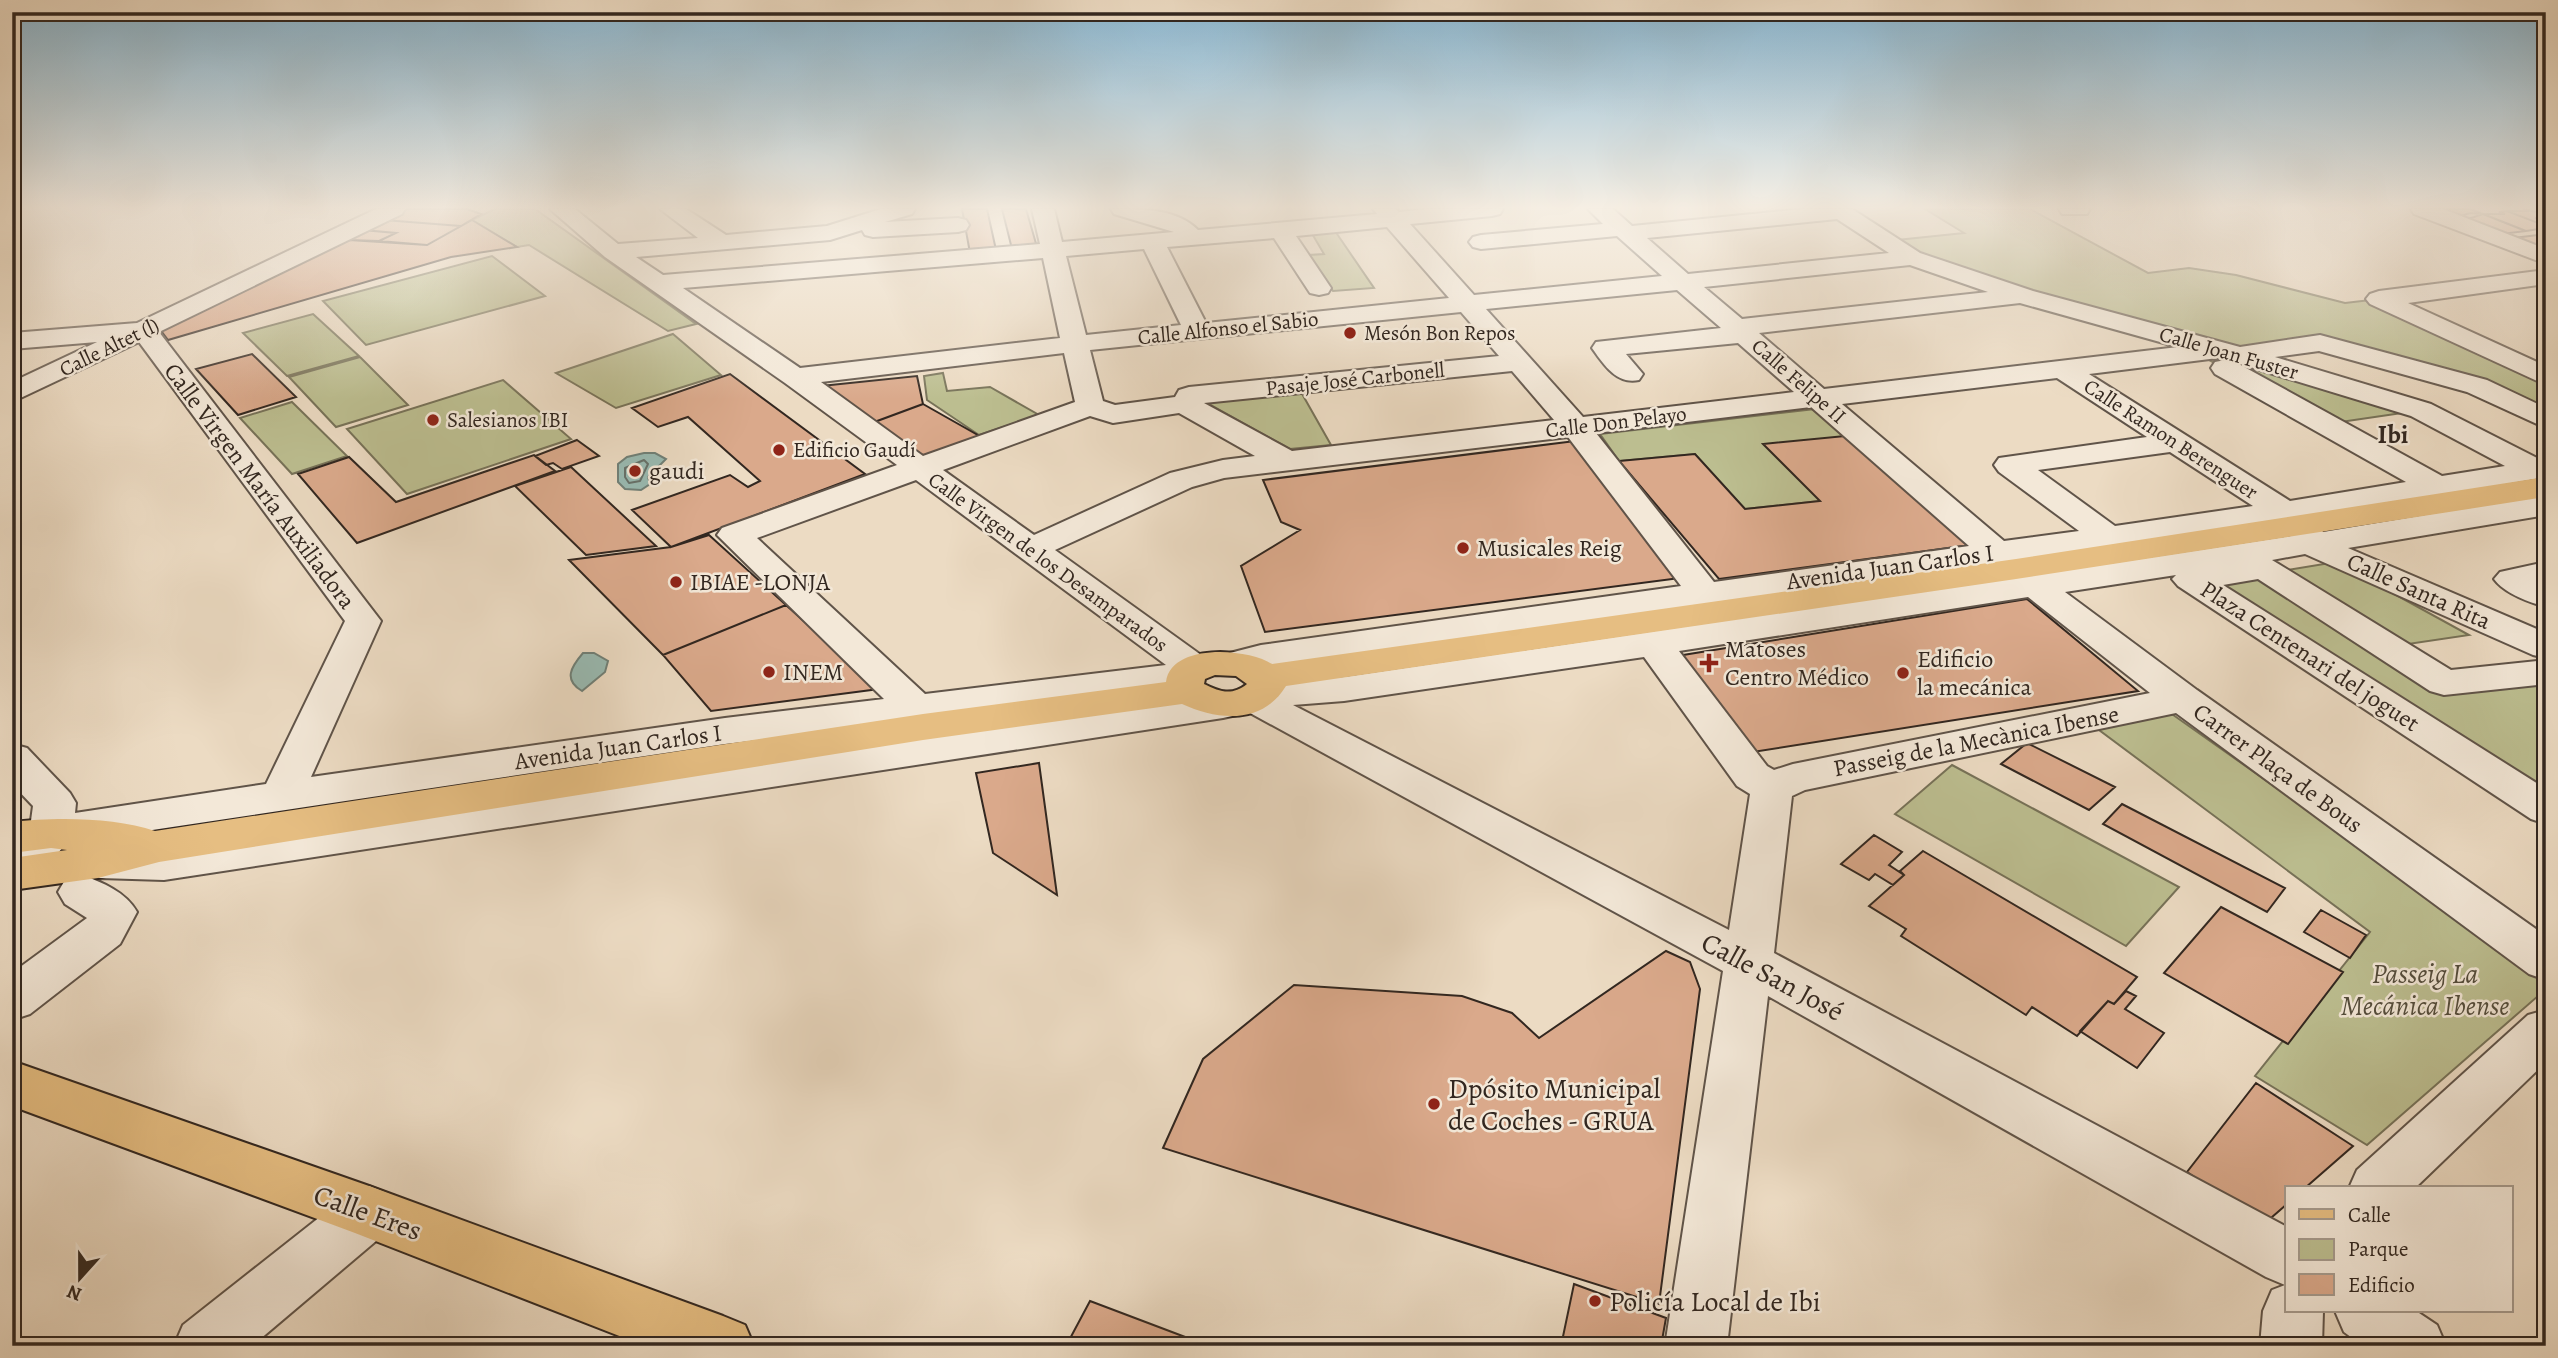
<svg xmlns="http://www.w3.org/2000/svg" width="2558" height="1358" font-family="Alegreya,serif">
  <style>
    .green { fill: #bcbe90; stroke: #777258; stroke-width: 2 }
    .water { fill: #99bbb3; stroke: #708078; stroke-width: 2 }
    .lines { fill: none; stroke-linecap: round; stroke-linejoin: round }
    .shore { stroke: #66716a; stroke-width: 2 }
    .building { fill: #daa98b; stroke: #322720; stroke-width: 2 }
    .minor-casing { stroke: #605449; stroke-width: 4 }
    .major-casing { stroke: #322720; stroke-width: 4 }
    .minor { fill: #f3e8d8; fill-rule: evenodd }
    .major { fill: #e6be82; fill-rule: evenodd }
    .poi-dot { fill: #8f2418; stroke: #f3e8d8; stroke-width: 2.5 }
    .labels { text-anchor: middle; stroke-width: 5; stroke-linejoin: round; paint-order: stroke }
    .far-street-label { font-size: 21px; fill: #322720; stroke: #f3e8d8 }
    .far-poi-label { font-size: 21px; fill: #322720; stroke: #f3e8d8; text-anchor: start }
    .poi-label { font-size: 24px; fill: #322720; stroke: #f3e8d8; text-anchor: start }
    .street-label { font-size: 24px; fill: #322720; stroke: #f3e8d8 }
    .far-district-label { font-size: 26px; font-weight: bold; fill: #322720; stroke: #f3e8d8 }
    .near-park-label { font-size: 28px; font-style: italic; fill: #544d3c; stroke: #f3e8d8 }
    .near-street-label { font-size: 28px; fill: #322720; stroke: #f3e8d8 }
    .near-poi-label { font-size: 28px; fill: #322720; stroke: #f3e8d8; text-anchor: start }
  </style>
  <rect width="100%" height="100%" fill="#ecdbc3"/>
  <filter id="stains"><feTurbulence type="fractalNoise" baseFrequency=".00286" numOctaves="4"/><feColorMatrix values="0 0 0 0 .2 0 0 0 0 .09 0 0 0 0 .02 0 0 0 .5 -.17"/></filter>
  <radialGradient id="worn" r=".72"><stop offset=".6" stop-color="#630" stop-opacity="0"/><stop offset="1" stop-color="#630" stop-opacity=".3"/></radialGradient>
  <path class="green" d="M495 209H535L696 324 668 331 529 245 517 247 472 220Z
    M1925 209H2030L2148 273 2189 268 2236 275 2345 303 2379 299 2546 378V419L2477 386 2320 343 2235 354 2024 296 1887 241 1964 233Z
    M1335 231 1374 288 1333 291 1309 255 1324 254 1311 232Z
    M492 256 545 296 366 345 323 301Z
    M313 314 359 356 287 376 243 333Z
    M673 334 721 375 616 408 556 373Z
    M360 357 408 405 336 427 289 377Z
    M2220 357 2402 413 2327 424 2209 360Z
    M943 373 947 391 990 387 1039 415 979 435 927 400 924 376Z
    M503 380 571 439 407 494 347 429Z
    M1301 392 1331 445 1290 449 1205 402Z
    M292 402 347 456 292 474 240 418Z
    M1815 409 1845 436 1820 501 1745 509 1695 454 1619 461 1600 434Z
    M2336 562 2469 635 2388 647 2276 572Z
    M2258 569 2448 689 2546 677V808L2190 579Z
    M2169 712 2546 978V989L2367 1145 2255 1076 2370 932 2095 727Z
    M1952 765 2179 887 2126 946 1895 814Z"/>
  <path class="water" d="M644 453H655L666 459 648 477 650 484 641 490 625 489 618 482V464L627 457Z
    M583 653H594L608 661 605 672 582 691C563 680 571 667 583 653Z"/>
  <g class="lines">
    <path class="shore" d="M644 460 648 464 640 481 629 483 625 477V468Z"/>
  </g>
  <path class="building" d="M405 209H467L481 214 461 226 384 220Z
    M962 209H987L996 250 970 253Z
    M1002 209H1026L1037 247 1012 249Z
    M2438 209H2470L2483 214 2470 213 2458 217Z
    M2523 209 2546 214V218H2535L2546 221V226L2507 211H2529Z
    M2507 211 2546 226V228L2526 231 2483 214H2505L2499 212Z
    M2483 214 2526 231 2501 234 2458 217 2471 218Z
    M384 220 461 226 427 245 379 241 396 233 363 230Z
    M472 220 517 247 451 257 168 340 159 328 349 240 427 245Z
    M363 230 396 233 379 241 349 240Z
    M2546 234V251L2513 238Z
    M252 354 296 397 238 415 196 369Z
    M730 374 865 474 671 547 632 510 730 475 748 487 760 481 688 417 658 427 632 408Z
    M917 376 923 404 869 424 821 386Z
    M923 404 983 438 919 461 869 424Z
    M1845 436 1971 545 1719 579 1619 461 1695 454 1745 509 1820 501 1763 444Z
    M577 440 599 456 562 469 553 463 546 465 535 456Z
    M1575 441 1680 578 1265 632 1241 566 1300 530 1281 522 1263 480Z
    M534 455 555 471 357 543 298 474 349 457 396 502Z
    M571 467 656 546 586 555 515 486Z
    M709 535 786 605 663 655 569 560 671 547Z
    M2027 599 2138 691 1753 752 1677 656Z
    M786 605 879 689 711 711 663 655Z
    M2027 743 2115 787 2089 810 2001 764Z
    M1039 763 1057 895 993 853 976 773Z
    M2122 804 2285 888 2267 912 2103 824Z
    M1874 835 1902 852 1889 865 1904 875 1893 885 1875 874 1869 880 1841 864Z
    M1923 851 2137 977 2114 1004 2108 1001 2077 1036 2032 1007 2026 1015 1901 936 1906 929 1869 906 1904 875 1900 871Z
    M2221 907 2343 972 2288 1044 2164 973Z
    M2321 910 2366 935 2350 958 2304 932Z
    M1666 951 1690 962 1700 989 1659 1304 1163 1148 1203 1059 1294 985 1462 996 1512 1013 1539 1038Z
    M2126 991 2136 996 2125 1009 2164 1033 2137 1068 2080 1031 2108 1001 2114 1004Z
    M2256 1083 2353 1146 2305 1188H2287V1204L2264 1224 2187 1172Z
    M1574 1284 1666 1318 1661 1346H1561Z
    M1090 1301 1209 1346H1066Z"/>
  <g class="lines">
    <g class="minor-casing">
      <path id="minor" d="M376 209H405L402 214 159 332 381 621 311 777 725 718 884 699 717 535 722 528 897 465 785 383 605 257 550 209H575L618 244 698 238 660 209H686L726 235 827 226 881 209H915L912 214 885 222 958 218 966 220 969 225 966 230 958 232 873 237 865 235 862 230 830 240 636 257 663 275 1040 244 1032 209H1054L1062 242 1174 232 1114 214 1111 209C1140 209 1176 208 1198 230L1377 214 1373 209H1396L1399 212 1426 209H1503L1500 214 1492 216 1410 224 1474 295 1662 276 1617 236 1481 249 1473 247 1469 242 1473 237 1481 235 1603 224 1588 209H1613L1632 226 1802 209H1852L1920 253 2033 291 2240 347 2320 335 2487 380 2546 408V428L2467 392 2319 351 2275 357 2431 404 2541 460 2546 459V477L2313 517 2323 532 2546 495V515L2348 548 2546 633V658L2533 655 2305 554 2272 560 2451 670 2546 660V684L2444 695 2430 691 2258 579 2223 585 2546 789V824L2531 819 2178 586 2172 579 2176 575 2065 592 2197 690 2546 936V980L2529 974 2176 713 1805 790 1792 796 1774 953 2287 1227V1311H2323L2322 1346H2260L2263 1311 2272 1290 2285 1285 2266 1277 1768 996 1727 1346H1665L1723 971 1241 708 1237 715 1223 718 164 880 100 878 84 873 78 862 84 851 100 846 164 848 919 738 909 735 902 722 725 744 119 835 65 845 49 863 12 875V842L30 828 33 806 12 784V744L27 748 70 793 76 803 75 813 266 784 345 621 139 342 12 402V382L97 342 12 349V333L137 323ZM1837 219 1889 253 1688 274 1647 238ZM1387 227 1449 298 1206 323 1167 247 1274 238 1310 293 1319 295 1328 293 1331 288 1296 236ZM1144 249 1181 325 1086 335 1066 256ZM1043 258 1060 338 800 368 683 288ZM1910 265 1988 292 1742 319 1704 287ZM1677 290 1721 328 1596 342 1592 348C1604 365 1617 385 1639 380L1643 374 1626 354 1738 343 1794 392 1583 417 1486 309ZM2020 303 2178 347 1824 389 1759 333ZM1461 312 1499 356 1189 387 1179 390 1175 397 1115 405 1103 401 1090 350ZM1064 353 1075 402 923 456 821 382ZM2218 358H2219L2225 360 2215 362 2211 368 2215 374 2406 482 2290 501 2089 374ZM2237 363 2411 416 2505 466 2442 476ZM1512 371 1554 420 1292 451 1204 403ZM2057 378 2147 437 1999 458 1994 465 1999 472 2079 531 2004 541 1842 404ZM1811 407 1969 546 1714 582 1596 433ZM1179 413 1255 456 1223 460 1170 473 1034 535 943 470 1090 416 1113 423ZM1568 437 1681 586 1261 645 1222 655 1216 663 1222 671 1235 675 1263 667 1696 606C1705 618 1713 619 1729 616L1734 608 1729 601 1989 564 2007 579 1344 677C1317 679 1251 675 1237 697L1223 694 936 735 943 726 940 717 1186 686 1200 682 1214 668 1208 660 1055 550 1192 487 1224 478ZM2170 452 2253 506 2115 526 2038 470ZM916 480 1166 665 925 694 757 538ZM2278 523 2289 531 2291 536 2042 574 2024 559ZM2028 597 2150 693 1793 764 1774 770 1767 766 1679 651ZM1644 657 1737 786 1750 794 1729 930 1293 705 1344 701Z
        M2059 209H2090L2087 214H2062Z
        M2411 209H2443L2546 249V264L2414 214Z
        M2546 270V284L2408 303 2546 366V385L2370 304 2366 299 2370 294 2379 291Z
        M2546 562V607C2529 602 2505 594 2494 579L2500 572Z
        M81 875C102 882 126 892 137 912L120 944 30 1014 12 1020V973L87 918 65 904 58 892 65 880Z
        M2546 1010V1062L2415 1188H2349L2357 1170 2528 1015Z
        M369 1186 389 1194 397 1212 389 1230 252 1346H174L183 1325 349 1194Z
        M2335 1311H2416L2437 1325 2446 1346H2363L2344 1332Z"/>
    </g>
    <g class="major-casing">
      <path id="major" d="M2546 477V497L2016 579 1286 686C1263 724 1219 721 1182 704L923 740 159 862 98 878 12 890V858L67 850 51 848 12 853V822C54 817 115 817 155 831L923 714 1166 682C1171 643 1247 648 1272 664L2016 559ZM1215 675 1236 676 1247 684C1232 696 1220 692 1204 684L1205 679Z
        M12 1061 369 1186 723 1316 745 1325 754 1346H645L355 1233 12 1106Z"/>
    </g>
    <use href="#minor" class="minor"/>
    <use href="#major" class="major"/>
  </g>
  <linearGradient id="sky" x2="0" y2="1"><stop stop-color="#88b7d3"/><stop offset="0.52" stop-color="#f6efe4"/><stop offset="1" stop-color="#f6efe4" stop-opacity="0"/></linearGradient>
  <rect width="2558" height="399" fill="url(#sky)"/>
  <g class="poi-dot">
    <circle cx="1350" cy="333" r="7"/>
    <circle cx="433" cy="420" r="7"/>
    <circle cx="779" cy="450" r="7"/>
    <circle cx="635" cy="471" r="7"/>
    <circle cx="1463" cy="548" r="7"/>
    <circle cx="676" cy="582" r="7"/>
    <path d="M1705.5 652.5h7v7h7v7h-7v7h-7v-7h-7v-7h7z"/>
    <circle cx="769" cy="672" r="7"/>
    <circle cx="1903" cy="673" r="7"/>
    <circle cx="1434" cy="1104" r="7"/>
    <circle cx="1595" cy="1301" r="7"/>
  </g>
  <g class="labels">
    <g class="far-street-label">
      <text transform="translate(1228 328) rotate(-6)" y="7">Calle Alfonso el Sabio</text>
      <text transform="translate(109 347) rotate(-26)" y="7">Calle Altet (l)</text>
      <text transform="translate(2229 353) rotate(16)" y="7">Calle Joan Fuster</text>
      <text transform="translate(1355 379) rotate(-6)" y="7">Pasaje José Carbonell</text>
      <text transform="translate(1799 381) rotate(41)" y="7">Calle Felipe II</text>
      <text transform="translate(1616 422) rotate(-7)" y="7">Calle Don Pelayo</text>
      <text transform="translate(2171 439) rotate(33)" y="7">Calle Ramon Berenguer</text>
      <text transform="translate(1048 562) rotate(36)" y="7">Calle Virgen de los Desamparados</text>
    </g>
    <g class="far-poi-label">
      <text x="1364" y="340">Mesón Bon Repos</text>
      <text x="447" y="427">Salesianos IBI</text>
      <text x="793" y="457">Edificio Gaudí</text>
    </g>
    <g class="poi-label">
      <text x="649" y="479">gaudi</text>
      <text x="1477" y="556">Musicales Reig</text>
      <text x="690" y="590">IBIAE -LONJA</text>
      <text x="1725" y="657">Matoses<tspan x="1725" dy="28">Centro Médico</tspan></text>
      <text x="1917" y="667">Edificio<tspan x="1917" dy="28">la mecánica</tspan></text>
      <text x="783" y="680">INEM</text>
    </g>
    <g class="street-label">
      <text transform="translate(260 486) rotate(53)" y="8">Calle Virgen María Auxiliadora</text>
      <text transform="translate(1890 567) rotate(-8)" y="8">Avenida Juan Carlos I</text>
      <text transform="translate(2419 591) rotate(24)" y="8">Calle Santa Rita</text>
      <text transform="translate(2310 656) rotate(33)" y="8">Plaza Centenari del joguet</text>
      <text transform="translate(1976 741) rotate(-11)" y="8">Passeig de la Mecànica Ibense</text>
      <text transform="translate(618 747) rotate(-8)" y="8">Avenida Juan Carlos I</text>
      <text transform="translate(2278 768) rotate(36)" y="8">Carrer Plaça de Bous</text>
    </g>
    <g class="far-district-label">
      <text x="2393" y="443">Ibi</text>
    </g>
    <g class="near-park-label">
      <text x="2425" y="983">Passeig La<tspan x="2425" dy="32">Mecánica Ibense</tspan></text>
    </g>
    <g class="near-street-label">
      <text transform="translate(1773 976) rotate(28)" y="10">Calle San José</text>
      <text transform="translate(368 1212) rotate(20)" y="10">Calle Eres</text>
    </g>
    <g class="near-poi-label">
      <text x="1448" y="1098">Dpósito Municipal<tspan x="1448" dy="32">de Coches - GRUA</tspan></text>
      <text x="1609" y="1311">Policía Local de Ibi</text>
    </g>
  </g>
  <rect width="2558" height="1358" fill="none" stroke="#ecdbc3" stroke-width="42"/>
  <rect x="14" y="14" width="2530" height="1330" fill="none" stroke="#322720" stroke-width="3.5"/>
  <rect x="21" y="21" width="2516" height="1316" fill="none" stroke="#322720" stroke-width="2"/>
  <rect x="2285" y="1186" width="228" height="126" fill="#f3e8d8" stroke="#a69b8e" stroke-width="2"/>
  <rect x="2299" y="1209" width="35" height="10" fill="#e6be82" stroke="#a69b8e" stroke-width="2"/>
  <text x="2348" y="1222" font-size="21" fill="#322720">Calle</text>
  <rect x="2299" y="1239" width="35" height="21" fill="#bcbe90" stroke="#a69b8e" stroke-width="2"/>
  <text x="2348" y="1256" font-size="21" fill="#322720">Parque</text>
  <rect x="2299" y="1274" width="35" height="21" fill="#daa98b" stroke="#a69b8e" stroke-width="2"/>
  <text x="2348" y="1292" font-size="21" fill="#322720">Edificio</text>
  <g transform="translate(80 1278) rotate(201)" stroke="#f3e8d8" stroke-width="5" paint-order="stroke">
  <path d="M0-5L12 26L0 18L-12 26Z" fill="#322720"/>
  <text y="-10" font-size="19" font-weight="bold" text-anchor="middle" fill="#322720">N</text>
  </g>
  <rect width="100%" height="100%" filter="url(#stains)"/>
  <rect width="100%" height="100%" fill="url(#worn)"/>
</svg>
